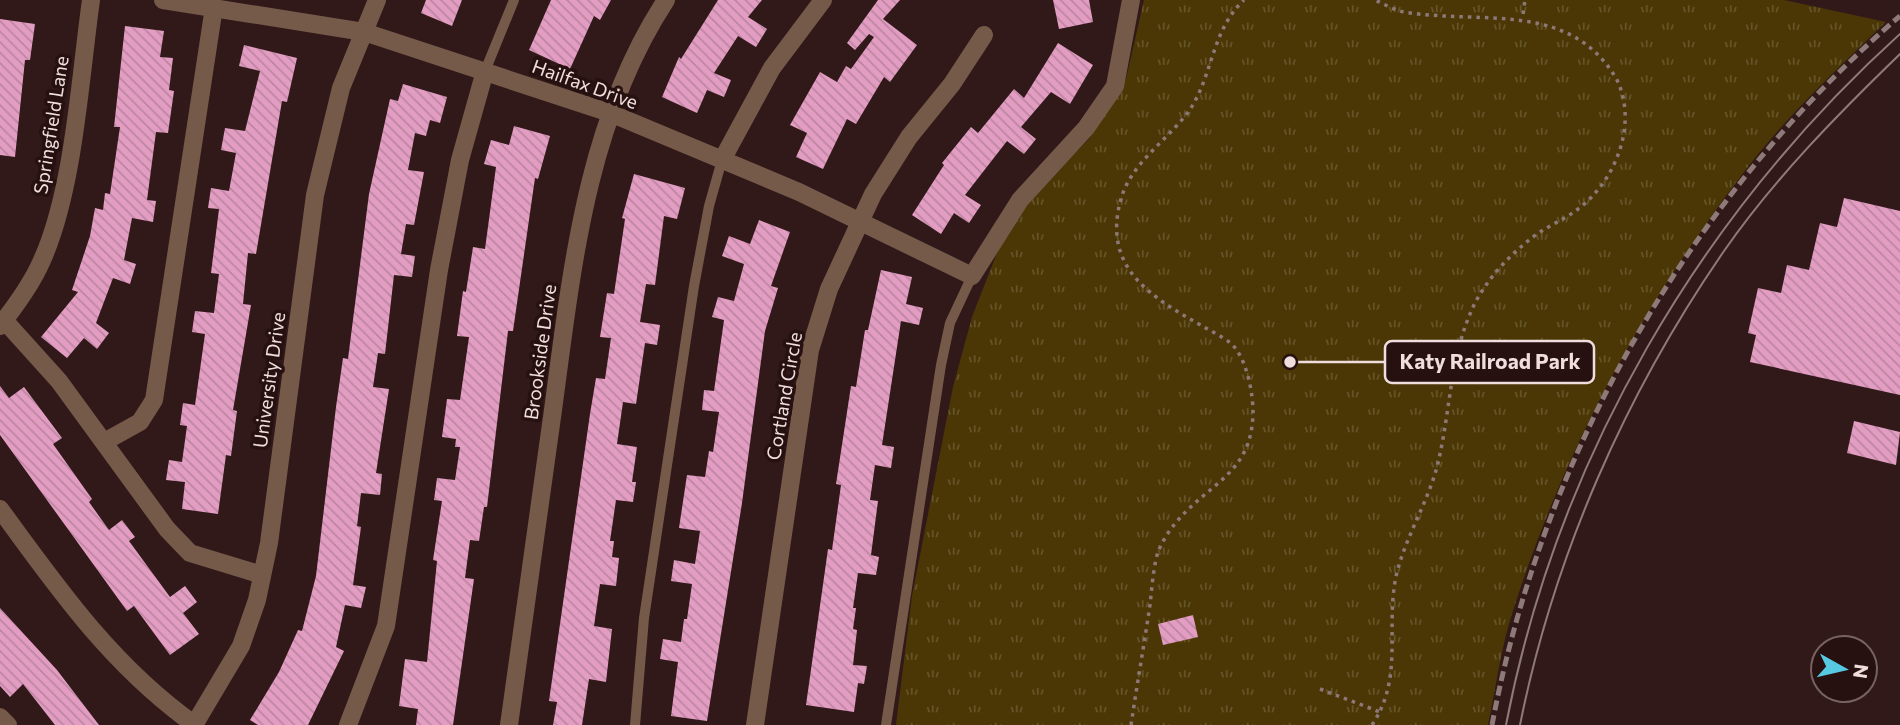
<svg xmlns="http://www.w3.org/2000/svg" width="1900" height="725" font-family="Commissioner,sans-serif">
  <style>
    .park { fill: url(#park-tufts) }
    .building { fill: url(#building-back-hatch) }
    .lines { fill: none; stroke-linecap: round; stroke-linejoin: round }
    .path { stroke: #8d7878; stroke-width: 3.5; stroke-dasharray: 3.5 5; stroke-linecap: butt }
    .service { stroke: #755a4a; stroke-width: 10 }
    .minor { stroke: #755a4a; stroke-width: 18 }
    .tram { stroke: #8f7a7a; stroke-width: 2 }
    .rail { stroke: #8f7a7a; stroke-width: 5; stroke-dasharray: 10 5; stroke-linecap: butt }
    .labels { text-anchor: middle; stroke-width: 7; stroke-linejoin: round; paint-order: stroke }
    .street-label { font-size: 19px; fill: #f0dede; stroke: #261010 }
    .leader { fill: none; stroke: #f0dede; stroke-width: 2.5 }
    .callout-dot { fill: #f0dede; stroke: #261010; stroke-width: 2.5 }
    .callout { fill: #261010; stroke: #f0dede; stroke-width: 2.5 }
    .callout-label { font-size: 21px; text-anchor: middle; font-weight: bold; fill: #f0dede }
  </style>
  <defs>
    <pattern id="park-tufts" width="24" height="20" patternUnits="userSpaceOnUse" patternTransform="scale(1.75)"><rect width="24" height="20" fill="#4b3705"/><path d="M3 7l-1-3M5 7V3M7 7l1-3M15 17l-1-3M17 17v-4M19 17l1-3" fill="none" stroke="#655429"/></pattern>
    <pattern id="building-back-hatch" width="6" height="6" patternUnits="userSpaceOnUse" patternTransform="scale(1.75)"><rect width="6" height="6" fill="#e39dc2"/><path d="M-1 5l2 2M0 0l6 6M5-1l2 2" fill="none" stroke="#bc86a2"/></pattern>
  </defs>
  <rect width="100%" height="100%" fill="#311919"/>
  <path class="park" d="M1144 0H1784L1886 22C1837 69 1785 118 1744 172 1643 304 1563 452 1513 611 1501 647 1496 687 1488 725H896L912 596 953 387 972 317 997 253 1026 201 1089 139 1126 79Z"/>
  <path class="building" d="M426 0H462L452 26 421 13Z
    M551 0H611L600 20 594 16 570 69 529 50Z
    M718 0H762L748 17 767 29 756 47 738 36 714 73 731 80 724 97 707 90 697 113 662 97 679 57 681 59Z
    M878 0H900L883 19 917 45 890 82 884 77 856 124 847 119 823 169 796 157 807 133 790 125 820 72 837 82 846 66 851 69 874 37 869 34 855 50 847 43Z
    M1053 0H1089L1093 22 1059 29Z
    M0 19 35 24 30 60H25L15 157 0 155Z
    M125 26 164 31 160 57 173 58 169 90 174 91 168 133 156 132 147 200 156 201 153 222 132 218 124 260 136 264 130 284 113 278 96 323 109 333 97 349 84 338 67 358 41 337 78 292 72 290 90 236 95 208 103 210 105 193 110 194 120 127H114Z
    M1058 43 1093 65 1070 104 1051 92 1021 127 1036 139 1024 154 1007 141 965 195 981 205 969 223 954 213 941 234 912 215 944 165 942 163 971 127 978 133 1014 89 1024 98Z
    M244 45 297 58 287 102 282 101 256 254 248 253 243 304 251 305 233 410 237 411 231 456 226 455 218 514 182 509 185 482 166 480 169 460 182 462 187 426 180 425 183 403 195 405 205 334 192 332 195 311 214 313 219 274 211 273 219 209 208 208 211 188 229 191 236 153 221 150 225 128 245 131 260 71 239 66Z
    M403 84 447 97 440 123 430 120 426 136 415 133 408 170 424 172 414 225 406 224 401 254 415 256 412 277 394 275 385 354 378 353 373 387 389 389 376 473 382 474 380 495 361 493 357 526 361 527 353 585 366 587 361 608 345 605 336 647 344 651 308 725H258L250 720 279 672 298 630 302 631 316 576 336 407 343 358 348 359 369 194 390 99 398 101Z
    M514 126 550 136 538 179 535 178 513 331H508L487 507H484L479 541 470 540 465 578 474 579 453 725H416L418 709 399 706 405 659 427 662 437 561 433 560 442 501 434 500 437 478 455 480 460 447H455L456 439 442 437 447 399 460 400 469 337 457 336 463 291 466 292 473 247 485 249 496 167 484 164 491 140 509 145Z
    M634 174 685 188 677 219 664 216 655 285 646 284 640 322 660 325 657 345 645 343 636 404 623 402 617 444 637 447 632 482H636L633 502 616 500 610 541H614L612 557 619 558 616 586 600 584 594 626 612 629 606 682 589 679 582 725H553L557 702 549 701 590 414 596 378 605 379 611 338 600 337 607 293 614 294 625 219 622 218Z
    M1844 198 1900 211V395L1750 362 1756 335 1748 333 1758 288 1781 293 1787 265 1809 270 1820 223 1837 227Z
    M759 220 790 232 771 286 778 288 765 331 742 503 707 721 671 716 678 662 660 659 663 639 681 642 684 619H687L692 584 671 581 674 560 695 564 700 531 679 528 687 475 705 477 709 451 713 452 719 412 702 410 704 390 714 391 724 320 712 317 718 297 734 301 744 264 722 256 729 236 750 244Z
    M881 270 912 277 906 304 923 308 919 325 901 321 882 445 894 447 891 468 875 465 870 500 878 501 871 555 879 557 876 575 858 573 853 608H856L853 629 857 630 853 665 867 666 864 684 858 683 854 712 806 705 828 549 832 550 841 485 836 484 851 386 856 387 865 330H868Z
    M0 386 9 398 24 387 62 438 53 444 92 499 89 502 109 530 122 520 135 537 129 541 170 597 185 586 197 602 183 613 199 634 170 655 134 606 127 611 0 435Z
    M1854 421 1900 432 1896 465 1847 453Z
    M0 608 57 670 99 725H55L23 684 10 697 0 686Z
    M1193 615 1198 637 1163 645 1158 624Z"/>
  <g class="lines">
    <path class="path" d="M1523 14 1525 0
      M1320 689 1380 712
      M1131 725C1137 685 1144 645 1150 605 1152 588 1153 568 1158 552 1161 544 1168 532 1174 525 1207 483 1252 475 1253 413 1253 394 1248 368 1238 352 1231 340 1216 334 1204 327 1153 298 1101 269 1121 199 1131 162 1170 139 1191 108 1213 73 1212 30 1244 0
      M1372 725C1405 676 1384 626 1397 572 1407 534 1429 500 1438 463 1450 413 1450 361 1470 314 1482 284 1508 256 1533 237 1547 226 1564 220 1578 209 1616 181 1639 122 1616 78 1568 0 1484 25 1404 12 1394 10 1384 4 1375 0"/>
    <path class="service" d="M485 71 514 0
      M635 725 644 618 694 286 709 206 722 160
      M886 725 941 365 950 323 972 276"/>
    <path class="minor" d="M163 0 364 32 610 113 799 192 972 276 1020 200 1086 128 1115 86 1131 0
      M722 160 772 68 823 0
      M4 320 59 381 167 529 190 553 262 575
      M0 326C16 305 33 282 43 258 74 187 80 78 91 0
      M104 442 140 422 154 400 214 7
      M0 509C58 589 113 667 195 725
      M0 717 8 725
      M194 725 241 646 257 600 269 543 315 195 341 88 377 0
      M348 725 386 626 439 270 460 160 485 71
      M509 725C524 620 538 515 553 410 572 269 586 122 666 0
      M755 725 810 350 829 289 873 194 909 137 952 84 984 35"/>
    <path class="tram" d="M1506 725C1557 459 1700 215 1900 34
      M1520 725C1554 555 1626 393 1724 251 1774 179 1837 115 1900 54"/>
    <path class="rail" d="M1492 725C1543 454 1690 196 1900 16"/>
  </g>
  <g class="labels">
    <g class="street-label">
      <text transform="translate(585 84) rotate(20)" y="7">Hailfax Drive</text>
      <text transform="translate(51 125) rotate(-81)" y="7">Springfield Lane</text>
      <text transform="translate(540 352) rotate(-82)" y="7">Brookside Drive</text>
      <text transform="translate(269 380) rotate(-82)" y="7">University Drive</text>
      <text transform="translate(784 396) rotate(-80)" y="7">Cortland Circle</text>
    </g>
  </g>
  <path class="leader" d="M1290 362L1385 362"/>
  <circle class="callout-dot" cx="1290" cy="362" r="7"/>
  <rect class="callout" x="1385" y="341" width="209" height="42" rx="7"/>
  <g class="callout-label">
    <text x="1490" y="369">Katy Railroad Park</text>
  </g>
  <g transform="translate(1844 669) rotate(98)"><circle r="33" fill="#261010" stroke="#776262" stroke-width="2"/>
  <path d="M0-5L12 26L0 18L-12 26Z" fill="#57c9e2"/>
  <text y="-10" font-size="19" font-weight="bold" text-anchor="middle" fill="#f0dede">N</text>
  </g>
</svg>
